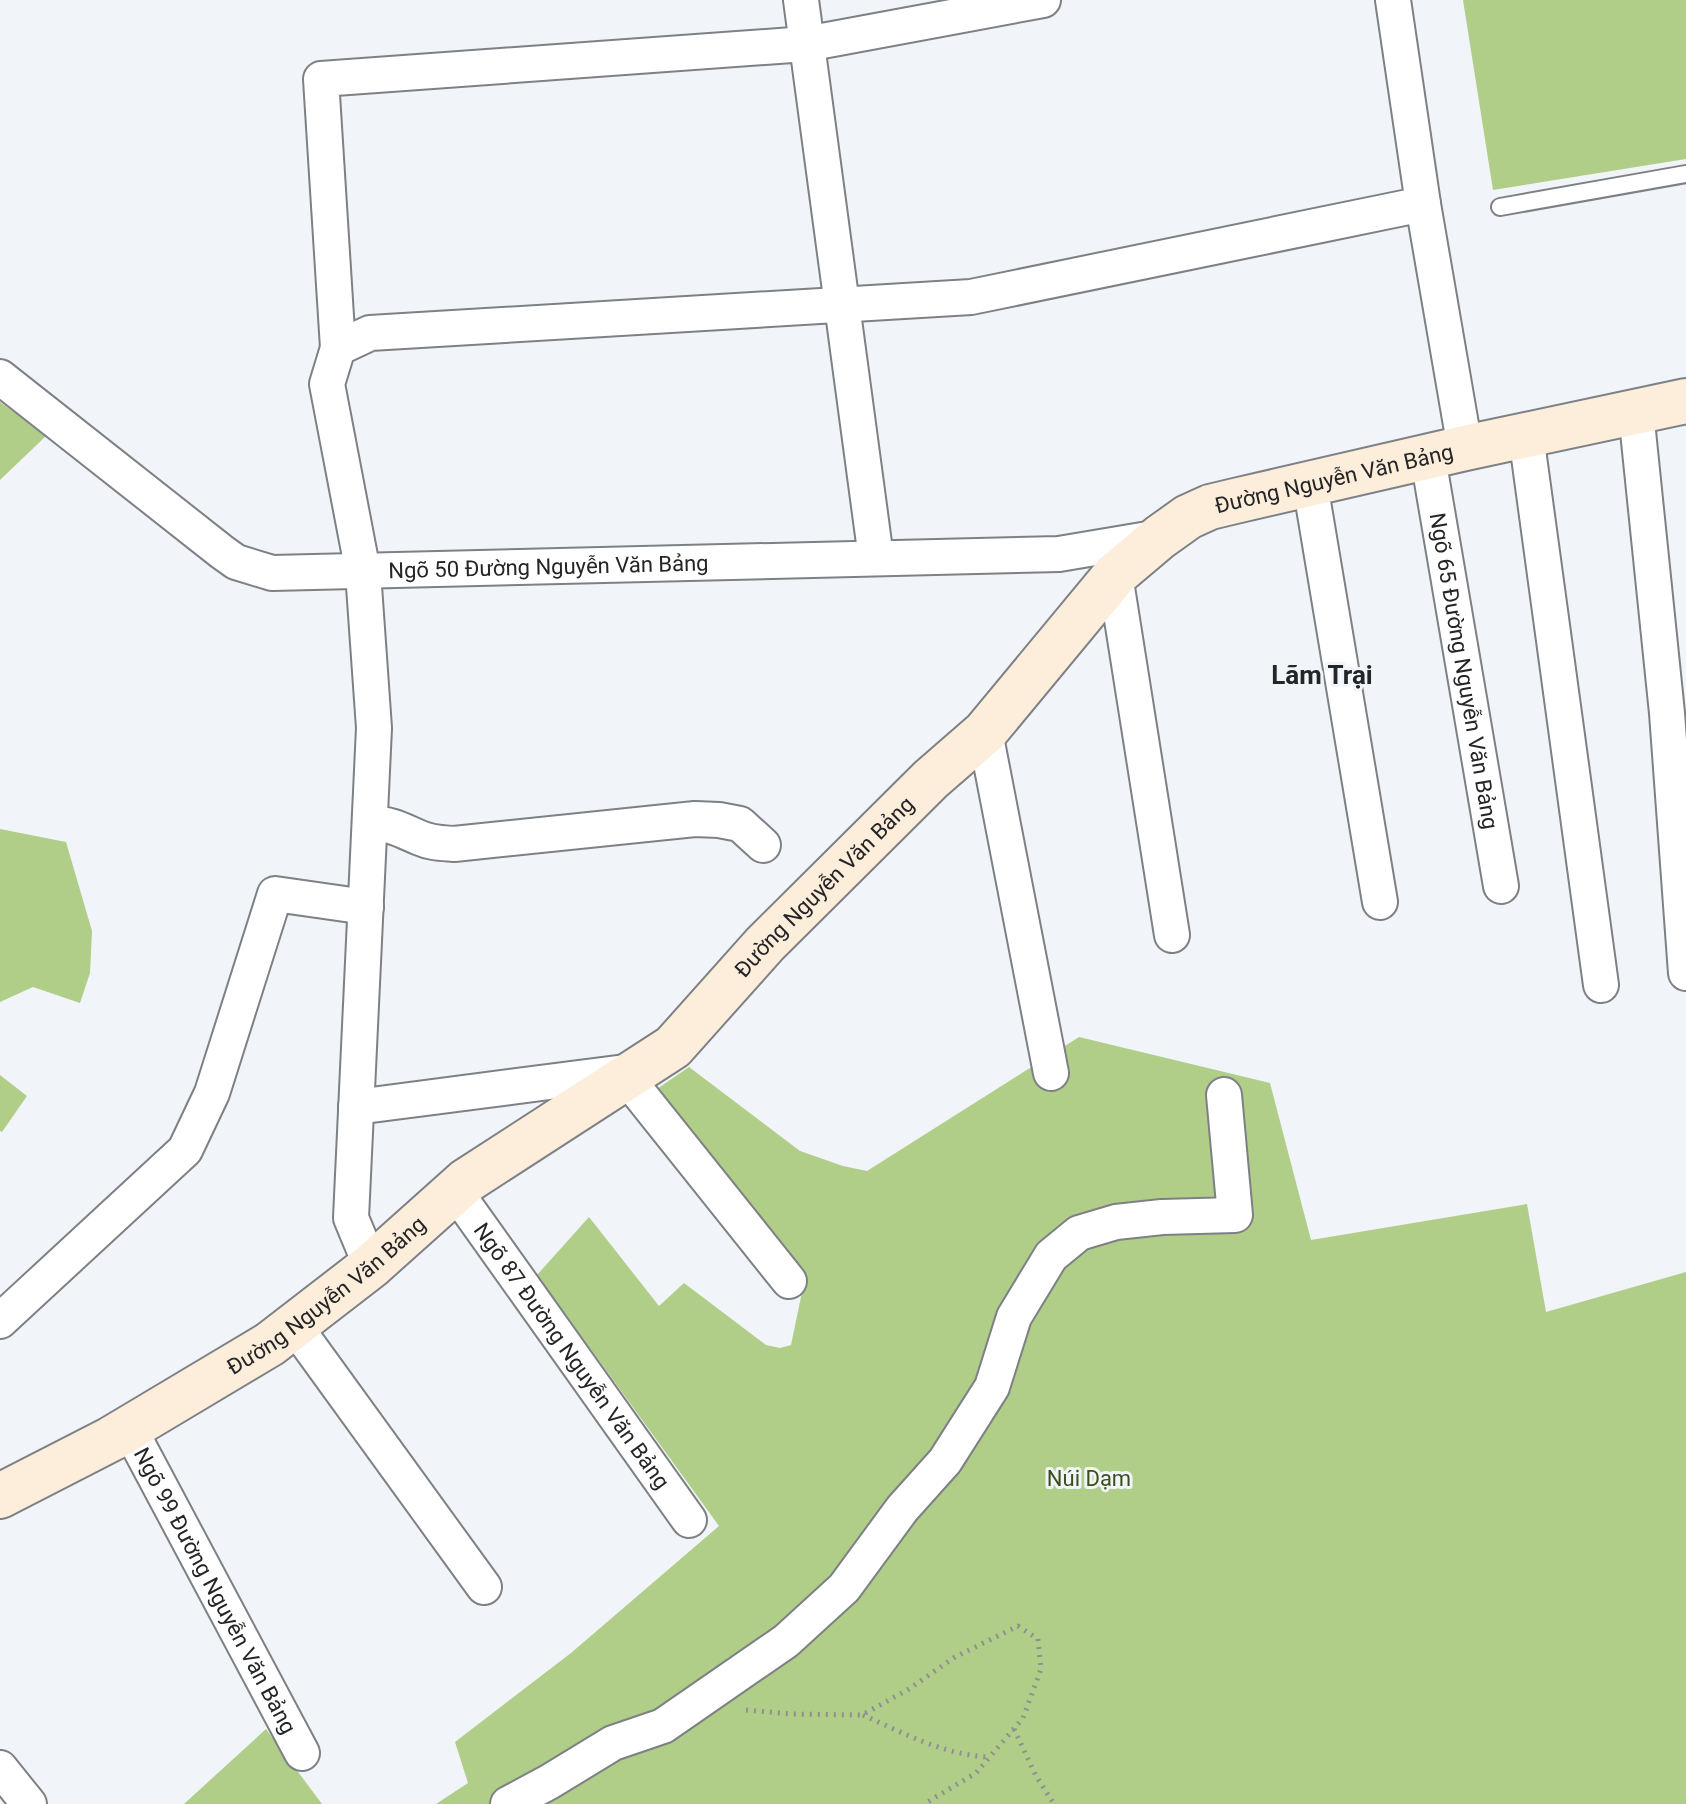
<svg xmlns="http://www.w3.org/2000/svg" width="1686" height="1804" font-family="Roboto,sans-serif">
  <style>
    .green { fill: #b0ce88 }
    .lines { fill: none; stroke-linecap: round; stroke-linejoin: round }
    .lane-casing { stroke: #7d8084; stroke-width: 20 }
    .street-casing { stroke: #7d8084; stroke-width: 38 }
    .secondary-casing { stroke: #7d8084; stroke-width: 48 }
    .path { stroke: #8e9094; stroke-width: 5; stroke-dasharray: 2 6; stroke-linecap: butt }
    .lane { stroke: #fff; stroke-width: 16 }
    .street { stroke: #fff; stroke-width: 34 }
    .secondary { stroke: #fdeddb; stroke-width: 44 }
    .labels { text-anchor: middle; stroke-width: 6; stroke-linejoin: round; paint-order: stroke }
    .street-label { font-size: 22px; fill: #242527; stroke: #f1f4f9 }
    .park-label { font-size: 22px; fill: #3a4f19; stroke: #f1f4f9 }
    .quarter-label { font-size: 26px; font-weight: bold; fill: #242527; stroke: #f1f4f9 }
  </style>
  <rect width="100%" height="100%" fill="#f1f4f9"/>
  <path class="green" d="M1463 0H1686V159L1493 190Z
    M0 402 47 435 0 480Z
    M0 829 66 842 92 931 90 973 80 1003 33 987 0 1002Z
    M1079 1037 1270 1083 1311 1240 1527 1204 1546 1312 1686 1272V1804H436L468 1783 455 1742 571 1653 719 1526 537 1275 589 1217 659 1306 684 1283 766 1345 780 1348 791 1345 802 1292 651 1093 689 1067 800 1151 843 1166 867 1171Z
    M0 1075 27 1096 2 1132 0 1131Z
    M266 1729 322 1804H184Z"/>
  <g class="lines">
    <g class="lane-casing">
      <path id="lane" d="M1500 207 1686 174"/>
    </g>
    <g class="street-casing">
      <g id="street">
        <path d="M801 0 876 558"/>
        <path d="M1393 0 1423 204 1465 448"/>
        <path d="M338 348 321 79 806 44 1043 0"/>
        <path id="s1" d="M0 377 222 552 236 562 272 573 1059 554 1160 537"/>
        <path d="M1636 412 1667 713 1686 973"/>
        <path d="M1526 435 1601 985"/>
        <path id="s2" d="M1428 458 1501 886"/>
        <path d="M1310 484 1380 902"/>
        <path d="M1115 575 1172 935"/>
        <path d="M985 732 1051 1073"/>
        <path d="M370 823C392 824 401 830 420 838 431 843 442 843 454 844L695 819 719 820 740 824 763 845"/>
        <path d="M626 1077 789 1281"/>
        <path d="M356 1107 633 1071"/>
        <path id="s3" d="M455 1191 689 1520"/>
        <path d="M371 1266 351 1218 374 728 363 572 327 384 338 348 370 333 971 297 1423 204"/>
        <path d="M0 1321 185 1150 212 1093 275 894 366 907"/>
        <path d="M294 1325 484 1587"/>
        <path id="s4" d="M129 1428 302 1753"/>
        <path d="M0 1768 29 1804"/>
        <path d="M508 1804 549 1782 613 1743 663 1726 786 1641 844 1588 902 1509 945 1461 992 1387 1014 1317 1051 1256 1079 1233 1116 1222 1162 1217 1235 1215 1224 1095"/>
      </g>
    </g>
    <g class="secondary-casing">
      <g id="secondary">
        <path id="s5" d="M0 1496 111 1439 270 1344 371 1266 466 1181 673 1047 765 944 931 779 985 732 1115 575 1160 537 1188 517 1210 507 1235 501 1465 448 1686 401"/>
      </g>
    </g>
    <path class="path" d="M746 1710 792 1714 862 1715 909 1689 955 1657 1018 1626 1038 1639 1041 1669 1023 1718 976 1773 924 1804
      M863 1715C903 1733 944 1755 989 1757
      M1014 1729 1036 1776 1054 1804"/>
    <use href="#lane" class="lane"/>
    <use href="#street" class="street"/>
    <use href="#secondary" class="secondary"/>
  </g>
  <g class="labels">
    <g class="street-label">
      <text dy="8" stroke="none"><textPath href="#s5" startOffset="1704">Đường Nguyễn Văn Bảng</textPath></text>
      <text dy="8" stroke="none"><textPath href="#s1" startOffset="614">Ngõ 50 Đường Nguyễn Văn Bảng</textPath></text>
      <text dy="8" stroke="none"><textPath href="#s2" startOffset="216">Ngõ 65 Đường Nguyễn Văn Bảng</textPath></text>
      <text dy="8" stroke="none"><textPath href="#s5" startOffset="1032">Đường Nguyễn Văn Bảng</textPath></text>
      <text dy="8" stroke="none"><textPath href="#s5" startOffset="384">Đường Nguyễn Văn Bảng</textPath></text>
      <text dy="8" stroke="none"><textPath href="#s3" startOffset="202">Ngõ 87 Đường Nguyễn Văn Bảng</textPath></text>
      <text dy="8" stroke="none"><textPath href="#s4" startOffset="184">Ngõ 99 Đường Nguyễn Văn Bảng</textPath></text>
    </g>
    <g class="park-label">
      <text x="1089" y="1486">Núi Dạm</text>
    </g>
    <g class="quarter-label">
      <text x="1322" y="684">Lãm Trại</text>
    </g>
  </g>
</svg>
